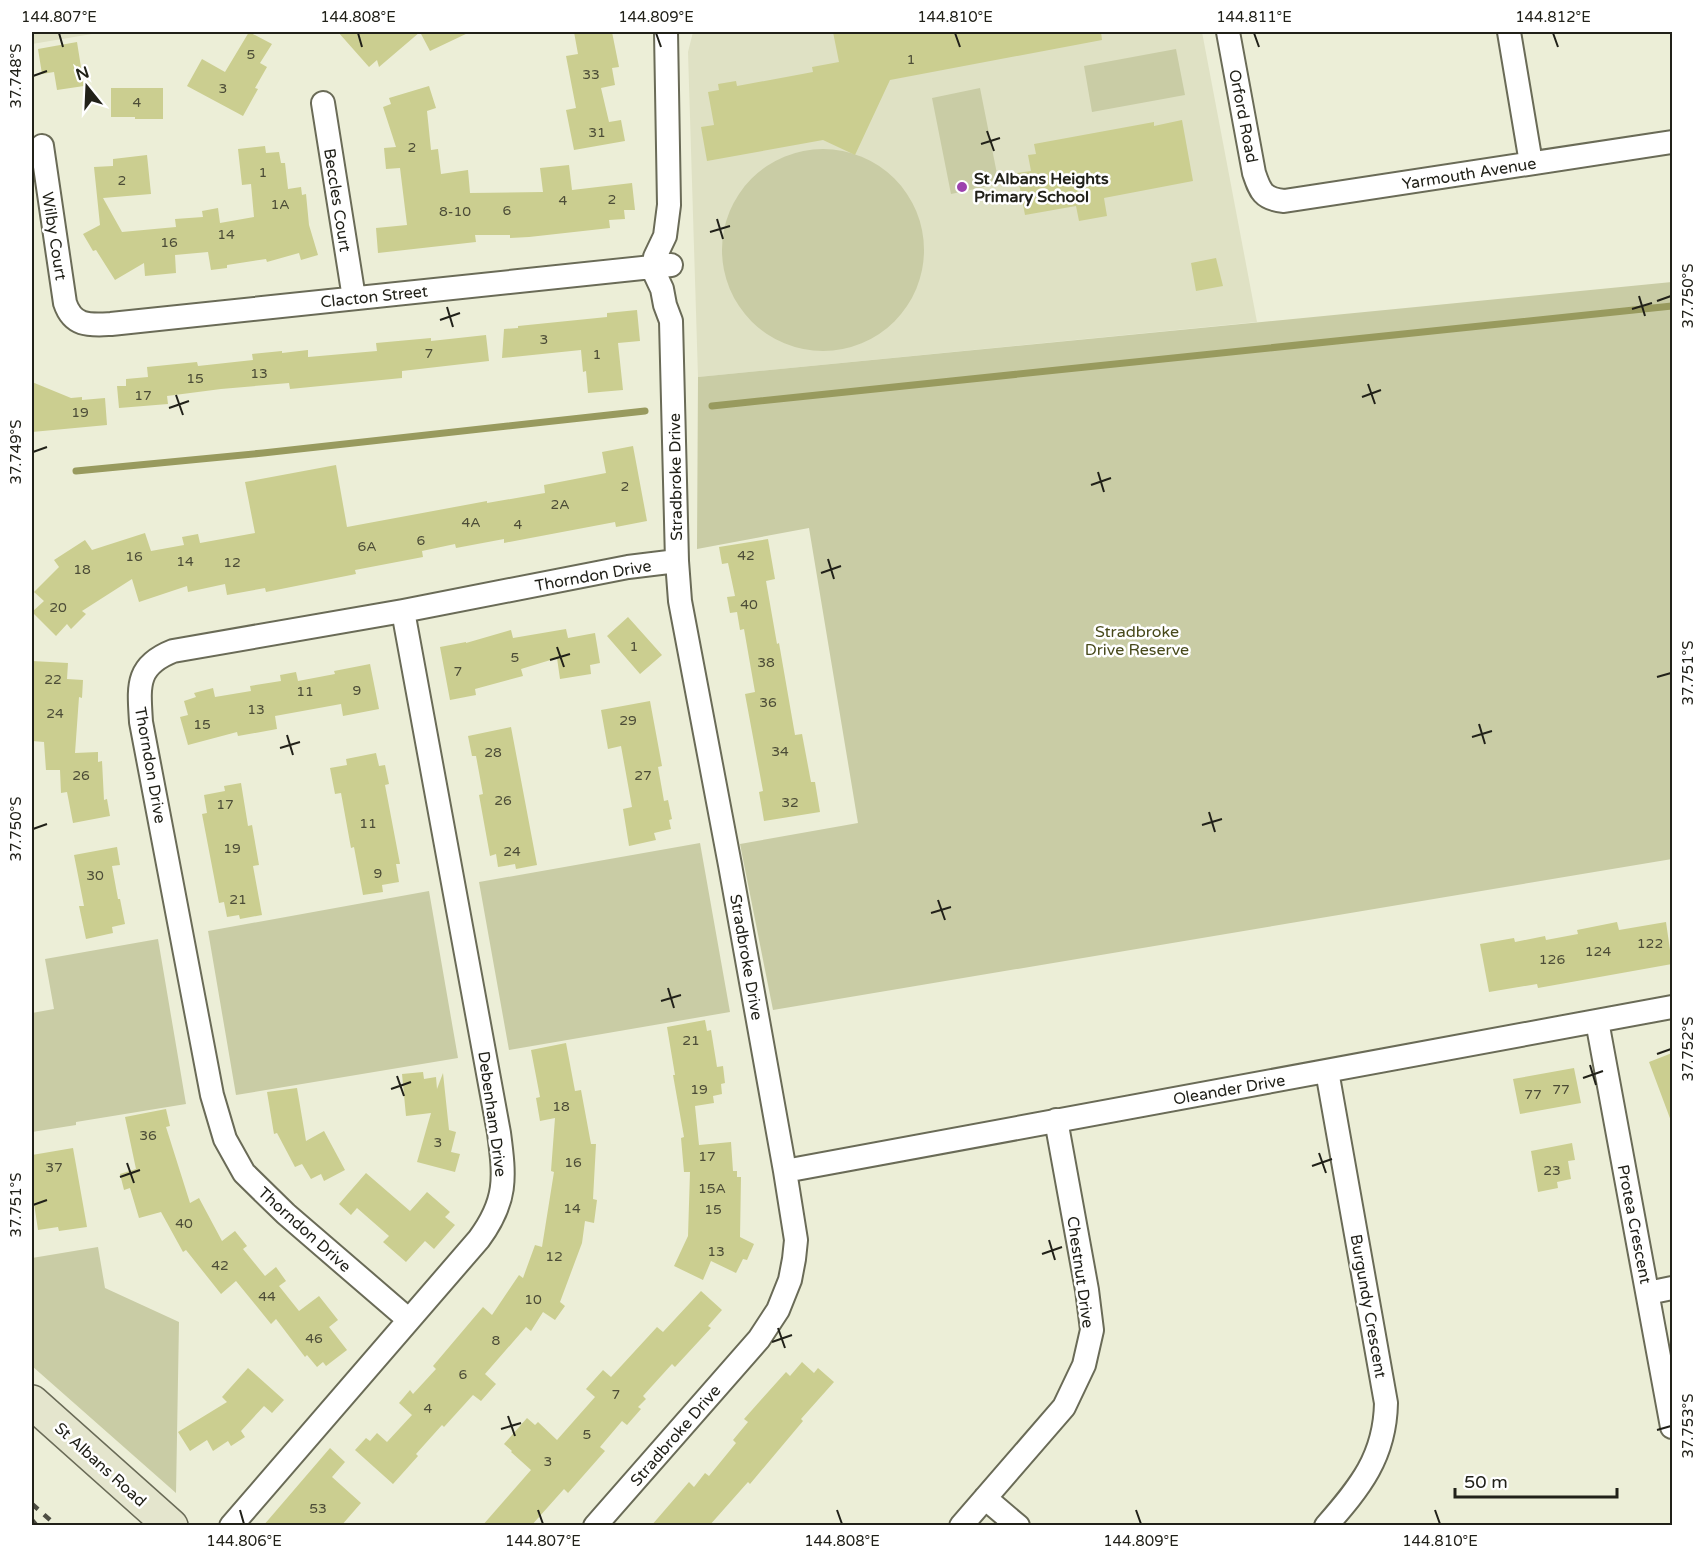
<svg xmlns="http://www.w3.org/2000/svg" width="1704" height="1557" font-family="'Varela Round',sans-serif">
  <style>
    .built { fill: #dfe1c4 }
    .green { fill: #c9cca5 }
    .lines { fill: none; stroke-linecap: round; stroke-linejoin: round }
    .stream { stroke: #989a5e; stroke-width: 7 }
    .building { fill: #cbce90 }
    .street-casing { stroke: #6a6b57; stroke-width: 26 }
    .secondary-casing { stroke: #6a6b57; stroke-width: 36 }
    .street { stroke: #fff; stroke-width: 22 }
    .secondary { stroke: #e4e5cd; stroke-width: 33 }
    .rail { stroke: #4e4e43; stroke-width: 4.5; stroke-dasharray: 8 8; stroke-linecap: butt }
    .ticks { fill: none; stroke: #212119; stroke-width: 2 }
    .poi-dot { fill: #9c42ae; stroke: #fff; stroke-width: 2 }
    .labels { text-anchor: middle; stroke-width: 5; stroke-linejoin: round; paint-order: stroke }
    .number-label { font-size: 14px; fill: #4c4c37 }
    .street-label { font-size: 16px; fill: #212119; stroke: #fff }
    .poi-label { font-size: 16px; font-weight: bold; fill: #212119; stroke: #fff; text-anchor: start }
    .park-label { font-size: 16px; fill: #47491a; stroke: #fff }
    .neatline { fill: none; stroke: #212119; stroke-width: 2 }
    .ticks-label { font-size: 15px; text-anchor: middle; fill: #212119 }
  </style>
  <rect width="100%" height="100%" fill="#eceed7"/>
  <path class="built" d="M32 32H104L32 44Z
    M693 32H1202L1257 322 698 377 688 52Z"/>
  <path class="green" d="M1176 49 1185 95 1092 112 1084 66Z
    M980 88 999 184 951 194 932 98Z
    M722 250a101 101 0 1 1 202 0a101 101 0 1 1-202 0Z
    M1672 282V859L773 1010 740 844 858 823 809 528 697 549 698 377Z
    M700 843 730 1012 509 1050 479 882Z
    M429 891 458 1058 236 1095 208 931Z
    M158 939 186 1104 76 1122V1125L32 1132V1013L54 1009 45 959Z
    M98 1247 105 1288 179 1322 176 1493 32 1366V1258Z"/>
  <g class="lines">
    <path class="stream" d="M712 406 1672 306
      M76 471 263 453 645 411"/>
  </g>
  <path class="building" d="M249 32 272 44 260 63 267 67 255 88 258 89 243 116 187 86 202 59 225 72Z
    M338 32H470L430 51 420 32 379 67 377 60 369 67Z
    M574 32H612L619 67 612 68 615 85 601 88 609 122 621 120 625 141 574 150 566 110 576 108 566 56 578 54Z
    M833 32H1101L1102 40 890 80 855 155 823 140 707 161 701 127 714 125 708 92 719 90 718 84 736 81 737 86 813 72 812 67 839 62Z
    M77 42 84 86 57 90 54 72 42 74 38 49Z
    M429 86 436 108 427 111 431 150 438 149 441 174 468 170 470 193 543 192 540 168 569 165 572 190 632 183 635 210H624L625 219 609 220 610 228 529 237 510 238V235H475L476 242 378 253 376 228 407 225 400 168 386 169 384 148 396 147 383 107 391 104 389 98Z
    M111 88H163V119H135V117H111Z
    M1182 120 1193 181 1104 198 1107 216 1079 221 1076 206 1025 215 1017 173 1031 171 1028 155 1036 154 1034 144 1154 122V126Z
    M265 146 266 153 279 152 281 163H285L288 189 301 187 302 195 306 194 309 225 318 255 301 260 299 253 267 262 266 259 227 265V268L211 270 208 252 175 255 176 273 145 276 144 263 115 280 96 250 93 251 83 234 100 225 94 167 113 166V159L147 155 151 194 103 198 122 232 176 227 175 219 203 217 202 211 218 208 220 223 254 217 251 184 242 185 238 149Z
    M1216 258 1223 286 1196 291 1191 263Z
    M637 310 640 341 618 343 623 390 588 393 586 371 583 372 581 350 502 358 504 329 518 328V326L607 317V313Z
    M486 335 489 361 402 371V378L290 389 289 383 221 389 167 396 168 404 119 408 117 386H126V379L148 377 147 367 197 362 198 366 253 360 252 354 282 351V353L308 350V357L377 351 376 343 431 338V341Z
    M32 382 71 398 82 397V400L105 398 107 425 32 432Z
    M633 446 647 521 616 527 615 522 504 543V539L456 548 455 544 422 551 423 557 355 570 356 574 266 592 265 588 227 595 225 584 188 592 187 586 139 602 132 579 82 611 86 614 71 629 67 624 56 636 32 612 44 601 34 592 59 567 54 560 85 540 92 550 145 533 151 551 184 545 182 537 198 534 200 543 255 533 245 482 336 465 347 527 487 501V503L545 493 544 485 606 473 602 452Z
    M768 539 775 579 766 581 777 644 779 643 795 735 802 734 811 782H815L820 812 764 821 759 792 763 791 745 694 755 692 744 629 740 630 737 612 730 613 727 597 735 596 728 563 722 564 719 547Z
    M628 617 662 655 640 674 607 636Z
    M566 629 568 638 595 633 600 663 590 665 591 674 560 679 557 658 521 669 523 676 475 689 476 695 450 700 440 647 466 642V643L511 630 513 638Z
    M32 661 68 663 67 679 83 680 82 698 79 697 75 753 98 752V762L102 761 104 800 107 799 110 816 73 823 67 792 61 793 60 770H46L44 742 32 741Z
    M370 664 379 709 343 716 341 704 275 716 277 729 238 736 237 732 188 745 180 717 188 715 184 701 196 697 194 693 213 688 215 697 251 691 250 686 281 681 280 675 296 672 298 681 335 674 334 671Z
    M650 701 662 766 658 767 664 801 668 800 672 819 669 820 671 829 654 833 656 840 629 846 623 809 632 807 621 746 608 749 601 710Z
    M511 727 537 865 516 869 515 864 498 867 496 854 490 856 479 795 483 794 476 756H472L468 736Z
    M376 753 379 766 385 765 389 784 385 785 400 864H396L399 882 382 885 383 892 363 895 354 847 351 848 341 793 335 794 330 768 347 765 346 759Z
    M241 783 248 826 252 825 259 865 253 866 262 915 240 919 239 915 227 917 224 902 219 903 202 814 207 813 204 795 225 791 224 786Z
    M117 847 120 865 112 866 118 899H120L125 924 112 927 113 933 86 939 79 906H84L74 855Z
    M1617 922 1619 930 1666 922 1672 964 1538 988 1537 984 1489 992 1480 944 1514 938 1515 942 1545 936 1546 940 1578 934 1577 930Z
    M705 1020 707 1031 711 1030 717 1067 723 1066 725 1083 721 1084 722 1094 713 1096 714 1103 695 1106 699 1145 731 1142 733 1171H737V1177H741L740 1237 754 1244 747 1260 743 1259 736 1273 711 1261 703 1280 674 1266 688 1236 690 1172H684L681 1138 684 1137 673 1075H675L667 1027Z
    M566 1043 575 1091 581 1090 591 1144H596L593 1199 597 1200 594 1223 585 1221 582 1243 560 1302 565 1306 555 1320 543 1312 531 1331 526 1327 485 1374 496 1384 481 1401 473 1395 444 1427 442 1425 416 1454 418 1456 393 1484 355 1450 366 1438 370 1441 377 1433 387 1442 412 1415 399 1403 410 1390 413 1394 436 1369 433 1366 483 1307 492 1315 519 1275 523 1278 535 1245 542 1247 554 1172 551 1171 555 1118 540 1121 536 1098 540 1097 531 1050Z
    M1672 1053V1121H1671L1649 1062Z
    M1574 1068 1581 1103 1520 1114 1513 1079Z
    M423 1072 424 1079 436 1077 437 1089 443 1073 449 1130 456 1132 451 1152 460 1154 455 1172 417 1162 431 1113 406 1116 402 1074Z
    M297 1088 306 1141 324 1131 345 1170 324 1181 321 1174 311 1179 302 1164 295 1167 277 1133 274 1134 267 1092Z
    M166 1109 170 1126 166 1127 190 1203 199 1198 222 1241 235 1231 247 1246 243 1249 265 1276 276 1267 286 1281 279 1286 299 1311 319 1296 338 1320 329 1327 347 1350 326 1366 323 1362 317 1367 307 1355 305 1357 276 1319 271 1324 236 1281 221 1294 186 1250 183 1252 161 1212 139 1218 130 1188 124 1190 120 1174 136 1169 125 1117Z
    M1572 1143 1575 1160 1568 1161 1571 1179 1557 1182 1558 1188 1538 1192 1531 1151Z
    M73 1148 87 1227 59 1231 58 1227 38 1230 32 1190V1155Z
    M366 1173 410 1211 427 1192 450 1212 445 1217 455 1225 434 1249 425 1241 406 1262 383 1242 389 1236 357 1208 351 1215 339 1204Z
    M701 1291 722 1310 708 1326 711 1328 675 1367 672 1364 643 1396 646 1399 638 1407 641 1409 627 1425 622 1421 600 1447 605 1451 568 1493 564 1489 531 1526H482L531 1470 511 1452 512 1451 504 1444 527 1418 535 1425 538 1422 557 1440 595 1397 586 1389 603 1370 611 1377 657 1327 663 1332Z
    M802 1362 814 1373 818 1368 834 1382 801 1419 803 1421 750 1484 748 1482 709 1526H651L689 1482 694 1487 705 1473 709 1476 736 1443 733 1440 748 1422 744 1419 786 1372 790 1376Z
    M248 1368 284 1400 272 1413 264 1406 241 1431 245 1437 231 1446 228 1441 213 1451 207 1440 190 1451 178 1432 227 1402 222 1397Z
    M330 1448 345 1462 332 1477 361 1503 341 1526H263Z"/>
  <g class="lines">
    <g class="street-casing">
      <path id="street" d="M1228 32 1254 173C1260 191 1263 199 1284 201L1672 142
        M1509 32 1531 163
        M323 103 354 298
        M42 146 65 303C73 327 90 325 111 324L671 265
        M1597 1021 1672 1427
        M785 1171 1672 1007
        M1648 1293 1672 1288
        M409 1320 286 1214 244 1173 225 1139 212 1095 141 722C139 687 135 666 173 651L403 611 628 567 677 561
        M985 1498 1018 1526
        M231 1526 479 1239C507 1201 505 1178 499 1133L403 611
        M595 1526 759 1339 778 1310 790 1280 794 1259 796 1240 785 1171 730 865 680 601 677 561 671 321 665 305 662 289 655 274 654 267 655 257 665 236 669 205 666 32
        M961 1526 1064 1407 1084 1365 1092 1330 1087 1290 1056 1120
        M1326 1526C1360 1487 1385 1457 1386 1403L1327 1071"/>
    </g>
    <g class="secondary-casing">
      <path id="secondary" d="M32 1402 171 1526"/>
    </g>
    <use href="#street" class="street"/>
    <use href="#secondary" class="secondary"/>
    <path class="rail" d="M32 1504 57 1526
      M32 1520 37 1526"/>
  </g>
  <path class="ticks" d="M59 33 63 47M358 33 362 47M656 33 661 47M955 33 960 47M1254 33 1259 47M1553 33 1558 47M33 76 47 71M987 131 994 151M981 144 1000 138M717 219 723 239M710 232 730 226M1639 296 1645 316M1657 301 1671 296M447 307 453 327M1632 309 1652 303M440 320 460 313M1368 384 1375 404M176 395 183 415M1362 397 1381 390M169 408 189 401M33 452 47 447M1098 472 1104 492M1091 485 1111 478M828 559 834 579M821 573 841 566M557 647 564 667M550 660 570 654M1657 677 1671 673M1479 724 1485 744M287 735 293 755M1472 737 1492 731M280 748 300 742M1209 812 1215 832M1202 825 1222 819M33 829 47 824M938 900 945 920M931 913 951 907M668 988 674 1008M661 1001 681 995M1657 1054 1671 1049M1590 1065 1596 1085M397 1076 404 1096M1583 1078 1603 1071M391 1089 411 1082M1319 1153 1326 1173M127 1163 134 1183M1312 1166 1332 1159M120 1177 140 1170M33 1205 47 1200M1049 1240 1055 1260M1042 1254 1062 1247M778 1328 785 1348M772 1342 792 1335M508 1416 515 1436M501 1429 521 1423M1657 1430 1671 1426M240 1510 244 1524M538 1510 543 1524M837 1510 842 1524M1136 1510 1141 1524M1435 1510 1440 1524"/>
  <circle class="poi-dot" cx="962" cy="187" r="6"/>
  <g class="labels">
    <g class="number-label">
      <text x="251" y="59">5</text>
      <text x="911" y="64">1</text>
      <text x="591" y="79">33</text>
      <text x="223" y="93">3</text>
      <text x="137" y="107">4</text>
      <text x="597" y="137">31</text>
      <text x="412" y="152">2</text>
      <text x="263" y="177">1</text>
      <text x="122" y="185">2</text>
      <text x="612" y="204">2</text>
      <text x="563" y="205">4</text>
      <text x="280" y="209">1A</text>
      <text x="507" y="215">6</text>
      <text x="455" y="216">8-10</text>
      <text x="226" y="239">14</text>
      <text x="169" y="247">16</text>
      <text x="544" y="344">3</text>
      <text x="429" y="358">7</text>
      <text x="597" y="359">1</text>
      <text x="259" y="378">13</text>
      <text x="195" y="383">15</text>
      <text x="143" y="400">17</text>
      <text x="80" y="417">19</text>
      <text x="625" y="491">2</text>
      <text x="560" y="509">2A</text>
      <text x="471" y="527">4A</text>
      <text x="518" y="529">4</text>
      <text x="421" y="545">6</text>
      <text x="367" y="551">6A</text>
      <text x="746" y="560">42</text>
      <text x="134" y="561">16</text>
      <text x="185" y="566">14</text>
      <text x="232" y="567">12</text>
      <text x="82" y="574">18</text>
      <text x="749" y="609">40</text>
      <text x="58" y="612">20</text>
      <text x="634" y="651">1</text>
      <text x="515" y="662">5</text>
      <text x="766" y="667">38</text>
      <text x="458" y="676">7</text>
      <text x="53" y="684">22</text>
      <text x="357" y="695">9</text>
      <text x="305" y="696">11</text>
      <text x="768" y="707">36</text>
      <text x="256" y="714">13</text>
      <text x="55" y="718">24</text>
      <text x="628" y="725">29</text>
      <text x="202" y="729">15</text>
      <text x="780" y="756">34</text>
      <text x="493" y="757">28</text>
      <text x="81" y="780">26</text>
      <text x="643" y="780">27</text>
      <text x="503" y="805">26</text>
      <text x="790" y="807">32</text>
      <text x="225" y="809">17</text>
      <text x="368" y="828">11</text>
      <text x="232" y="853">19</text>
      <text x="512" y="856">24</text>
      <text x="378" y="878">9</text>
      <text x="95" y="880">30</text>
      <text x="238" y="904">21</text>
      <text x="1650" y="948">122</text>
      <text x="1598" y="956">124</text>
      <text x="1552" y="964">126</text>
      <text x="691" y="1045">21</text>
      <text x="699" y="1094">19</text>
      <text x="1561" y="1094">77</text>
      <text x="1533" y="1099">77</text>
      <text x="561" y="1111">18</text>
      <text x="148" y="1140">36</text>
      <text x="438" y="1147">3</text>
      <text x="707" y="1161">17</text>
      <text x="573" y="1167">16</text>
      <text x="54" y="1172">37</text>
      <text x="1552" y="1175">23</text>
      <text x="712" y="1193">15A</text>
      <text x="572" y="1213">14</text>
      <text x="713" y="1214">15</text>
      <text x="184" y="1228">40</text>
      <text x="716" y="1256">13</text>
      <text x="554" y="1261">12</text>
      <text x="220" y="1270">42</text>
      <text x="267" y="1301">44</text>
      <text x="533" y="1304">10</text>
      <text x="314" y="1343">46</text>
      <text x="496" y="1345">8</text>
      <text x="463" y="1379">6</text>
      <text x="616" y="1399">7</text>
      <text x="428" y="1413">4</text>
      <text x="587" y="1439">5</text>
      <text x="548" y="1466">3</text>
      <text x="318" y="1513">53</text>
    </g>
    <g class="street-label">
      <text transform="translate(1244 116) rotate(79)" y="6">Orford Road</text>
      <text transform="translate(1469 173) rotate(-9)" y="6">Yarmouth Avenue</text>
      <text transform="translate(338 200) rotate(81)" y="6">Beccles Court</text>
      <text transform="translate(55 236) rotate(81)" y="6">Wilby Court</text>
      <text transform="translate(374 296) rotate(-6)" y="6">Clacton Street</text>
      <text transform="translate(675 477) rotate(-91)" y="6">Stradbroke Drive</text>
      <text transform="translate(593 575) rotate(-10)" y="6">Thorndon Drive</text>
      <text transform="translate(151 765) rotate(80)" y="6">Thorndon Drive</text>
      <text transform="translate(747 957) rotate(80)" y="6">Stradbroke Drive</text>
      <text transform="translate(1229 1089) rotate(-10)" y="6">Oleander Drive</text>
      <text transform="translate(493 1114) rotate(82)" y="6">Debenham Drive</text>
      <text transform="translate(1635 1224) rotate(79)" y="6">Protea Crescent</text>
      <text transform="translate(305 1229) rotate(42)" y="6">Thorndon Drive</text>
      <text transform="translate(1081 1272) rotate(82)" y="6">Chestnut Drive</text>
      <text transform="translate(1369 1306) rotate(80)" y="6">Burgundy Crescent</text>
      <text transform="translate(675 1435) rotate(-49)" y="6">Stradbroke Drive</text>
      <text transform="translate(101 1464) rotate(42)" y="6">St Albans Road</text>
    </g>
    <g class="poi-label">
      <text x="974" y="184">St Albans Heights<tspan x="974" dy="18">Primary School</tspan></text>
    </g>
    <g class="park-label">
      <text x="1137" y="637">Stradbroke<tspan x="1137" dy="18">Drive Reserve</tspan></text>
    </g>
  </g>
  <rect width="1704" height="1557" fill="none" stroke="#ffffff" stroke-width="66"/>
  <g transform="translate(87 87) rotate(342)" stroke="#ffffff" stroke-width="4.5" paint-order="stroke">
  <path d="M0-4.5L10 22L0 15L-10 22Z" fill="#212119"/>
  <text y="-9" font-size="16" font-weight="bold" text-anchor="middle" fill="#212119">N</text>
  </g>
  <path d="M1455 1488v9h162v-9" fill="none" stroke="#212119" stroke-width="3"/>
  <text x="1464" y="1488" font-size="18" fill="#212119" stroke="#ffffff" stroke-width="4.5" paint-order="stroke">50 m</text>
  <rect x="33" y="33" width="1638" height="1491" class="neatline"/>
  <g class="ticks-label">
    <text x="59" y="22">144.807°E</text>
    <text x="358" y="22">144.808°E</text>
    <text x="656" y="22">144.809°E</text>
    <text x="955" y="22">144.810°E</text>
    <text x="1254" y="22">144.811°E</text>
    <text x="1553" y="22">144.812°E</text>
    <text transform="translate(16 76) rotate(-90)" y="5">37.748°S</text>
    <text transform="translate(1688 296) rotate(-90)" y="5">37.750°S</text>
    <text transform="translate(16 452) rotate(-90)" y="5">37.749°S</text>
    <text transform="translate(1688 673) rotate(-90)" y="5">37.751°S</text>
    <text transform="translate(16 829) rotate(-90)" y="5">37.750°S</text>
    <text transform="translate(1688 1049) rotate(-90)" y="5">37.752°S</text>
    <text transform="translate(16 1205) rotate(-90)" y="5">37.751°S</text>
    <text transform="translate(1688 1426) rotate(-90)" y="5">37.753°S</text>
    <text x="244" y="1546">144.806°E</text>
    <text x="543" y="1546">144.807°E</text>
    <text x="842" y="1546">144.808°E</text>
    <text x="1141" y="1546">144.809°E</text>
    <text x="1440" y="1546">144.810°E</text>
  </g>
</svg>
